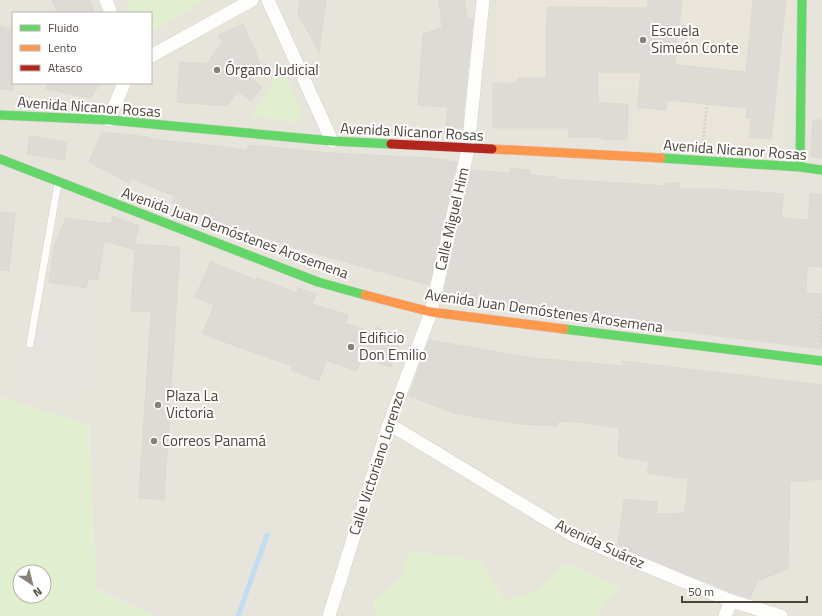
<svg xmlns="http://www.w3.org/2000/svg" width="822" height="616" font-family="'Titillium Web',sans-serif">
  <style>
    .residential { fill: #e7e4dc; fill-rule: evenodd }
    .education { fill: #eae5da }
    .green { fill: #e1eecf; fill-rule: evenodd }
    .parking { fill: #e6e3df }
    .lines { fill: none; stroke-linecap: round; stroke-linejoin: round }
    .stream { stroke: #c0ddf1; stroke-width: 5 }
    .building { fill: #dedbd6; stroke: #dcd9d4 }
    .lane-casing { stroke: #d2d0cb; stroke-width: 8 }
    .street-casing { stroke: #d2d0cb; stroke-width: 14 }
    .fast-casing { stroke: #d3cfc5; stroke-width: 10 }
    .slow-casing { stroke: #d3cfc5; stroke-width: 10 }
    .jam-casing { stroke: #d3cfc5; stroke-width: 10 }
    .path { stroke: #d3d2cc; stroke-width: 2.5; stroke-dasharray: 2 2; stroke-linecap: butt }
    .lane { stroke: #fdfdfc; stroke-width: 7 }
    .street { stroke: #fdfdfc; stroke-width: 13 }
    .fast { stroke: #63d668; stroke-width: 9 }
    .slow { stroke: #ff974d; stroke-width: 9 }
    .jam { stroke: #b3261e; stroke-width: 9 }
    .poi-dot { fill: #868178; stroke: #fff; stroke-width: 1.5 }
    .labels { text-anchor: middle; stroke-width: 4; stroke-linejoin: round; paint-order: stroke }
    .poi-label { font-size: 15px; fill: #4b4439; stroke: #fff; text-anchor: start }
    .street-label { font-size: 15px; fill: #4b4439; stroke: #fff }
  </style>
  <rect width="100%" height="100%" fill="#f4f2ee"/>
  <path class="residential" d="M0 0H822V616H154L96 589 89 425 0 397ZM13 13H151V83H13Z"/>
  <path class="education" d="M498 0H790L780 157 631 143 636 85 499 81Z"/>
  <path class="green" d="M126 0H206L151 33V13H132Z
    M283 70 303 114 296 122 250 116Z
    M0 397 89 425 96 589 154 616H0ZM20 572H44V596H20Z
    M408 551 443 555 481 562 505 600 538 591 565 562 620 587 596 616H376L373 602 402 576Z"/>
  <path class="parking" d="M750 181 785 184 784 194 749 191Z
    M799 181 822 184V195L797 193Z
    M88 278 98 280 81 401 18 396 29 321 51 326 58 284 86 288Z"/>
  <g class="lines">
    <path class="stream" d="M238 616 267 535"/>
  </g>
  <path class="building" d="M52 0H90L95 13H58Z
    M300 0H326L319 52 298 14Z
    M439 0H465L467 20 473 18 462 128 446 127 448 107 418 105 423 34 442 28Z
    M648 0H682L675 65 746 72 753 0H786L771 139 749 137 751 119 746 118 747 108 667 100 666 110 637 107 641 72H598V103L628 104 627 140 602 139V137H569V128H493V83H517L518 78H546L547 7 647 8Z
    M243 24 260 62 249 77 262 87 251 101 238 91 227 106 177 102 180 62 206 64 222 43 219 35Z
    M0 26 13 29V91L0 88Z
    M47 83H101L90 98 46 89Z
    M813 120H822V158L811 156Z
    M102 132 149 137 148 138 175 142 220 146 247 151 249 145 331 153 430 158 457 162 429 285 299 249 225 224 172 202 174 196 131 178 129 183 89 162Z
    M30 136 67 142 64 160 27 154Z
    M510 168 530 170 529 175 557 177V179L666 186V183H679V189H716L784 194 781 218 808 220 810 194 822 195V267L807 266 806 293 822 294V349L442 301 471 170 509 173Z
    M0 212 15 213 9 271 0 270Z
    M113 216 139 226 133 249 104 241 98 280 88 278 86 288 49 282 54 246 66 218 111 224Z
    M135 244 180 247 164 500 139 498 151 312 131 311Z
    M211 261 223 267 256 280 257 278 297 293 298 288 316 294 312 304 348 315 345 323 374 333 376 327 401 336 391 367 362 357 357 371 326 360 319 381 291 370 292 366 202 334 214 305 195 297Z
    M429 340 533 358 623 366V361L822 385V479L790 482 788 569 757 581 750 598 734 593 618 546 624 499 658 502 656 514 685 513 688 479 647 473 650 462 618 456 620 428 580 422 558 421V426L519 424 457 414 409 396Z"/>
  <g class="lines">
    <g class="lane-casing">
      <path id="lane" d="M30 344 58 183"/>
    </g>
    <g class="street-casing">
      <path id="street" d="M106 0 111 13
        M268 0 332 141
        M151 56 252 0
        M109 120 124 83
        M389 424 574 536 731 601 781 616
        M329 616 389 424 431 312 468 149 483 0
        M725 616 731 601"/>
    </g>
    <g class="fast-casing">
      <path id="fast" d="M0 115 109 120 332 141 391 144
        M661 158 800 167 822 170
        M0 159 318 282 365 295
        M800 167 802 0
        M564 329 822 361"/>
    </g>
    <g class="slow-casing">
      <path id="slow" d="M492 149 661 158
        M365 295 431 312 564 329"/>
    </g>
    <g class="jam-casing">
      <path id="jam" d="M391 144 492 149"/>
    </g>
    <path class="path" d="M703 141 707 104
      M820 342 822 313"/>
    <use href="#lane" class="lane"/>
    <use href="#street" class="street"/>
    <use href="#fast" class="fast"/>
    <use href="#slow" class="slow"/>
    <use href="#jam" class="jam"/>
  </g>
  <g class="poi-dot">
    <circle cx="643" cy="40" r="4"/>
    <circle cx="217" cy="70" r="4"/>
    <circle cx="351" cy="347" r="4"/>
    <circle cx="158" cy="405" r="4"/>
    <circle cx="154" cy="441" r="4"/>
  </g>
  <g class="labels">
    <g class="poi-label">
      <text x="651" y="36">Escuela<tspan x="651" dy="17">Simeón Conte</tspan></text>
      <text x="225" y="75">Órgano Judicial</text>
      <text x="359" y="343">Edificio<tspan x="359" dy="17">Don Emilio</tspan></text>
      <text x="166" y="401">Plaza La<tspan x="166" dy="17">Victoria</tspan></text>
      <text x="162" y="446">Correos Panamá</text>
    </g>
    <g class="street-label">
      <text transform="translate(89 107) rotate(4)" y="5">Avenida Nicanor Rosas</text>
      <text transform="translate(412 132) rotate(3)" y="5">Avenida Nicanor Rosas</text>
      <text transform="translate(735 150) rotate(4)" y="5">Avenida Nicanor Rosas</text>
      <text transform="translate(452 219) rotate(-77)" y="5">Calle Miguel Him</text>
      <text transform="translate(235 233) rotate(20)" y="5">Avenida Juan Demóstenes Arosemena</text>
      <text transform="translate(544 311) rotate(8)" y="5">Avenida Juan Demóstenes Arosemena</text>
      <text transform="translate(377 463) rotate(-72)" y="5">Calle Victoriano Lorenzo</text>
      <text transform="translate(600 544) rotate(25)" y="5">Avenida Suárez</text>
    </g>
  </g>
  <rect x="12" y="12" width="140" height="72" fill="#ffffff" stroke="#b7b4b0"/>
  <rect x="20" y="25" width="20" height="6" fill="#63d668" stroke="#b7b4b0"/>
  <text x="48" y="32" font-size="12" fill="#4b4439">Fluido</text>
  <rect x="20" y="45" width="20" height="6" fill="#ff974d" stroke="#b7b4b0"/>
  <text x="48" y="52" font-size="12" fill="#4b4439">Lento</text>
  <rect x="20" y="65" width="20" height="6" fill="#b3261e" stroke="#b7b4b0"/>
  <text x="48" y="72" font-size="12" fill="#4b4439">Atasco</text>
  <g transform="translate(32 584) rotate(145)"><circle r="19" fill="#ffffff" stroke="#b7b4b0"/>
  <path d="M0-3L7 15L0 10L-7 15Z" fill="#868178"/>
  <text y="-6" font-size="11" font-weight="bold" text-anchor="middle" fill="#4b4439">N</text>
  </g>
  <path d="M682 596v6h125v-6" fill="none" stroke="#4b4439" stroke-width="2"/>
  <text x="688" y="596" font-size="12" fill="#4b4439" stroke="#ffffff" stroke-width="3" paint-order="stroke">50 m</text>
</svg>
